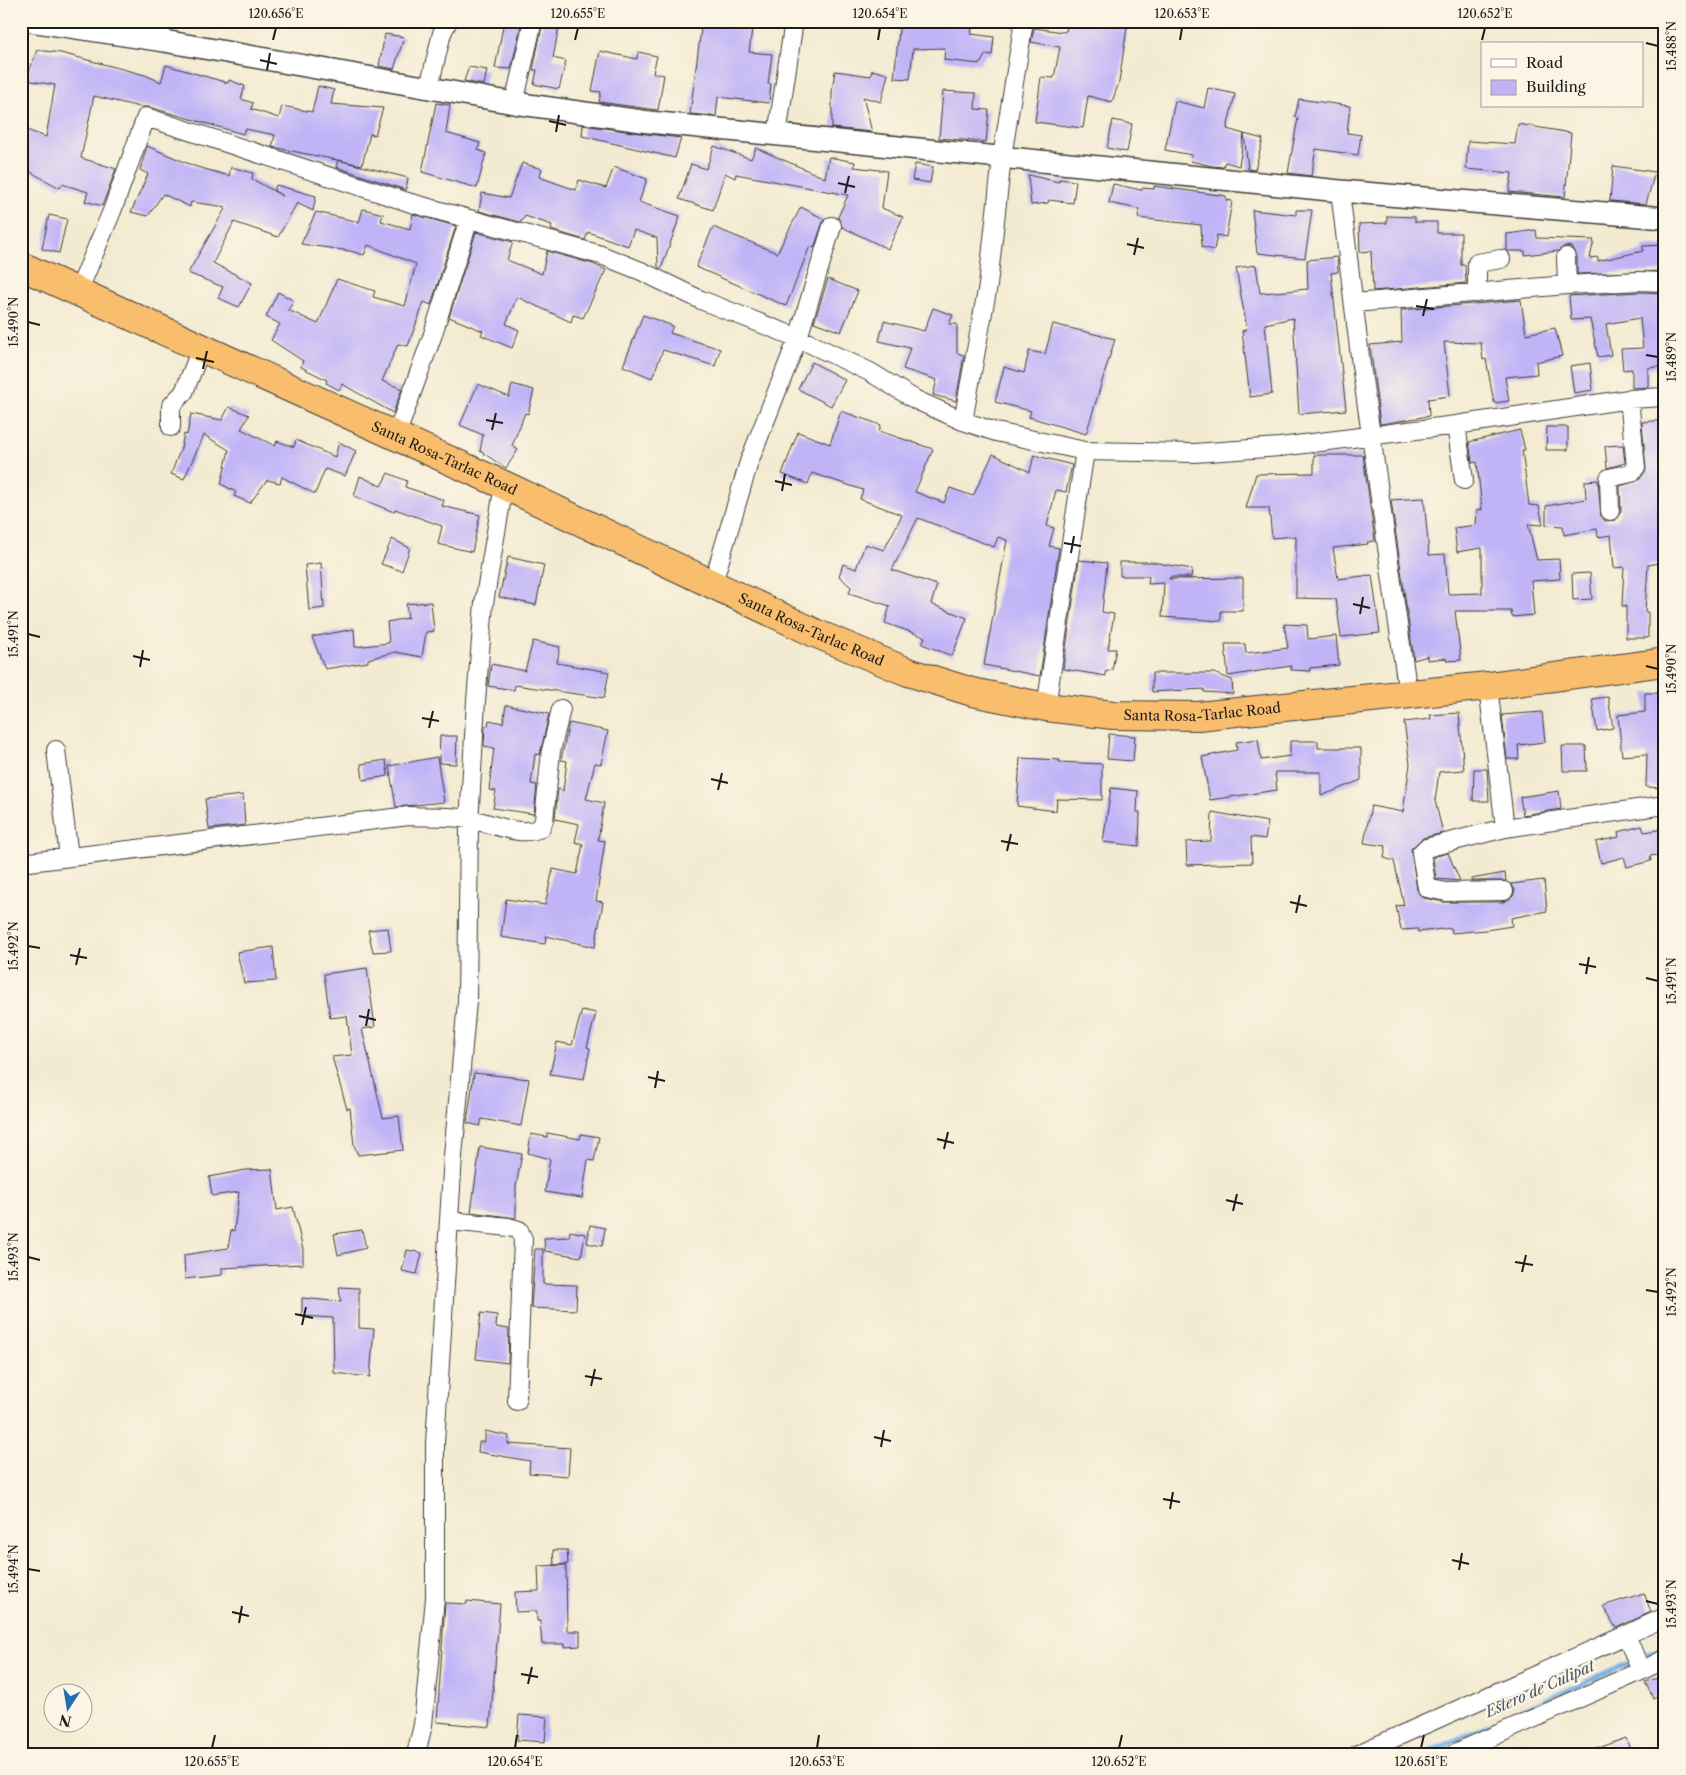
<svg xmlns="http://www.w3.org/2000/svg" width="1686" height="1775" font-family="'Libre Caslon Text',serif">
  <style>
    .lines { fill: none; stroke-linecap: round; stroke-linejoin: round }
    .stream { stroke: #76afe6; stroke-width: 5.5 }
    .building { fill: #c0b4f7 }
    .minor-casing { stroke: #3c3b37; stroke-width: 20 }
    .tertiary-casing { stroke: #3c3b37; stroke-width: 24 }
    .trunk-casing { stroke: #3c3b37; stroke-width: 30 }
    .minor { stroke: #fff; stroke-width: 18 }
    .tertiary { stroke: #fff; stroke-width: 21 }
    .trunk { stroke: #f9be6d; stroke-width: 28 }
    .ticks { fill: none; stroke: #1c1c1c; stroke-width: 2 }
    .labels { text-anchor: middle; stroke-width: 5; stroke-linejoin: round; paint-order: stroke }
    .street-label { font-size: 14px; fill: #1c1c1c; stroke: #fcf5e5 }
    .water-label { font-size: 15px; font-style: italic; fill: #40576d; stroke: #fcf5e5 }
    .neatline { fill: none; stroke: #1c1c1c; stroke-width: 2 }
    .ticks-label { font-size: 12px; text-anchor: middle; fill: #1c1c1c }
  </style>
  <rect width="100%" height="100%" fill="#fcf5e5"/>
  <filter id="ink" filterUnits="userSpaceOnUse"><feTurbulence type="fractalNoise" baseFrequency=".02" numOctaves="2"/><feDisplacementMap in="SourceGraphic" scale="10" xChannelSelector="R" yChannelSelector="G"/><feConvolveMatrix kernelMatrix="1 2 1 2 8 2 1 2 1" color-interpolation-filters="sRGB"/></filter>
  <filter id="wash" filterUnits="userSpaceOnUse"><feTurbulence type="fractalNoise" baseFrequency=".0096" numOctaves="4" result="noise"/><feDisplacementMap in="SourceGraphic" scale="20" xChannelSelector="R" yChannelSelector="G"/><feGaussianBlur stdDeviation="1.12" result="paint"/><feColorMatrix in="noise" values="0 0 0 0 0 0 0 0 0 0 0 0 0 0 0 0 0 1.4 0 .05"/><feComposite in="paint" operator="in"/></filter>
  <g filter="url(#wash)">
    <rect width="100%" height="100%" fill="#f3ebd1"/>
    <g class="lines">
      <path class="stream" d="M1425 1754 1665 1647"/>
    </g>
    <g id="blocks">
      <path class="building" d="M504 21H522L511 69 495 68Z
        M543 21H560L553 58 566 61 559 89 534 84 537 70H533Z
        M702 21H753L749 52 772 54 768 84H771L769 103 718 97 716 116 690 114Z
        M900 21H973L971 34 994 37 992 55 986 54 980 64 944 60 945 48 913 49 910 79 894 78Z
        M1068 21H1128L1119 82 1112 102 1088 96 1083 128 1035 122 1041 77 1054 78 1060 47 1031 42 1034 28 1063 32 1066 31Z
        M385 34 404 37 394 69 379 66Z
        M37 50 61 53 145 75 161 82 166 65 228 83 229 80 245 86 241 99 253 103 251 109 279 118 282 106 312 112 318 86 334 90 331 104 383 108 375 135 370 134 362 165 272 147 275 135 245 129 243 134 149 107H140L94 96 81 158 116 169 102 206 85 201 88 192 62 184 60 188 21 167V128L46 137 55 85 26 80Z
        M600 51 637 59 638 52 657 56 653 73 664 75 658 110 599 102 601 92 592 91Z
        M469 67 487 70 484 85 464 81Z
        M872 70 888 74 881 102 863 97 872 132 832 128V91L835 71 871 76Z
        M1208 88 1235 94 1227 129 1244 134 1239 166 1225 162 1223 167 1212 166 1191 161 1192 155 1165 150 1175 101 1204 108Z
        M943 91 976 93 975 109 989 110 986 142 939 138Z
        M1299 99 1350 106 1347 133 1361 135 1358 155 1316 149 1311 176 1288 173 1298 118 1295 117Z
        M436 103 450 105 446 133 480 143 478 150 486 153 477 188 422 172Z
        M1113 120 1132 124 1127 152 1107 148Z
        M1518 124 1571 133 1565 197 1509 192 1512 173 1466 169 1468 141 1515 144Z
        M583 125 647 134 681 138 675 158 582 136Z
        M1244 134 1263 139 1255 170 1248 169Z
        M147 146 194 166 229 176 231 167 253 173 252 179 283 196 274 191 276 185 316 196 313 211 297 203 278 237 234 222 213 263 252 283 239 307 218 298 223 287 188 273 226 207 191 202 190 207 163 194 148 216 131 212 148 174 140 170Z
        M714 146 751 159 756 148 825 178 829 157 855 162 854 167 887 171 882 208 903 217 888 249 842 227 838 217 848 195 736 174 735 178 725 173 713 210 679 199 691 164 706 169Z
        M338 160 408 178 406 190 336 167Z
        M522 163 542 169 539 177 576 190 579 180 606 188 614 167 647 179 639 202 680 216 661 269 658 267 657 238 634 230 628 246 588 232 585 240 551 230 552 225 525 216 522 221 520 222 479 211 482 193 509 198Z
        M915 164 933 167 930 183 912 180Z
        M1613 166 1655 172 1646 204 1610 201Z
        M1028 175 1059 182V179L1076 181 1073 203 1049 200 1048 203 1031 205Z
        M1113 184 1141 190 1142 188 1154 189V186L1226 196V200L1232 201 1226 237 1217 235 1214 250 1202 247 1201 225 1138 218 1139 209 1109 203Z
        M801 207 824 219 814 248 810 246 786 306 696 267 713 227 777 253Z
        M363 209 383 214 381 221 410 229 413 214 456 226 431 305 424 302 408 346 398 344 382 381 402 389 393 413 342 384 339 390 326 383 327 380 301 367 303 361 271 340 280 324 266 317 278 292 294 301 288 310 318 324 337 279 375 291 373 297 405 306 416 264 368 245 364 255 350 251 301 244 316 212 359 222Z
        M1252 210 1296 215V210H1312L1305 258 1257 253Z
        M49 215 67 219 59 253 42 249Z
        M1387 216 1415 217V222H1437V233H1461V265H1465L1466 283 1373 291 1371 251 1360 252 1359 224 1387 223Z
        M1536 230 1537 238 1594 240 1590 258 1598 257V261L1643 251V246L1665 245V271L1577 274V256L1571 247 1565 246 1558 251 1525 255V251H1507V234Z
        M476 232 513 242 507 260 542 274 547 251 593 264 606 270 583 318 573 315 571 322 517 297 506 324 519 330 512 348 481 335 483 331 449 317Z
        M1337 257 1338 272 1331 273 1346 410 1299 414 1293 318 1265 324 1272 394 1250 397 1242 331 1247 329 1236 268 1256 265 1260 293 1276 292 1308 289 1307 260Z
        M828 279 858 291 841 332 814 322Z
        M1639 292 1665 293V366L1648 368V387L1632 388V369L1623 370 1621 349 1643 348 1640 318 1606 324 1611 355 1598 357 1590 319 1571 320 1569 296Z
        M1521 300 1526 334 1555 328 1562 356 1536 362 1537 374 1505 377 1509 401 1494 403 1486 359 1483 360 1481 343 1444 342 1450 396 1428 399 1429 416 1380 424 1370 345 1402 342 1401 310Z
        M933 308 953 315 949 324H957V353L964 355 956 401 933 395 937 380 903 369 910 348 879 341 884 321 924 331Z
        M643 315 673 326 670 333 720 349 715 366 663 350 652 378 623 366Z
        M1053 324 1115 339 1086 434 1029 417 1031 411 995 402 1004 367 1024 373 1029 351 1045 354Z
        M812 362 845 380 831 406 798 389Z
        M1590 363 1593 390 1574 393 1570 366Z
        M478 384 509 397 512 384 534 390 528 414 525 413 512 446 518 450 506 468 480 451 483 435 460 425Z
        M229 407 249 415 241 429 275 446 277 441 294 447 296 440 335 457 339 442 356 451 345 476 325 469 315 494 282 477 280 483 267 480 250 503 234 496 236 492 221 484 229 450 204 435 184 479 171 474 181 448 184 434 187 435 191 414 222 420Z
        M841 411 881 425 879 431 933 449 915 492 944 503 950 488 973 496 993 454 1030 472 1034 455 1072 465 1066 492 1056 490 1047 526 1054 528 1049 546 1059 548 1040 676 984 665 1007 540 998 537 994 547 918 518 892 570 937 585 931 604 967 618 952 656 922 644 925 637 885 623 890 606 849 593 851 587 839 576 843 564 856 569 865 544 884 550 902 515 860 499 863 490 812 473 808 484 782 474 798 432 830 444Z
        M1665 420V458L1658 459 1661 490H1665V562L1648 565 1645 612H1648V638H1626V606H1622L1624 567 1614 568 1611 535 1598 537 1597 529 1564 535 1563 526 1546 525V506L1586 499 1585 481 1598 480 1601 516 1605 521 1616 520 1621 511 1620 486 1639 480 1646 470 1642 422Z
        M1547 427H1568V450H1546Z
        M1520 430 1525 450H1522L1529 505 1539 506 1543 525 1528 524 1537 560 1559 559 1560 579 1531 581 1534 615 1512 617 1511 611H1455L1461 660 1447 661 1446 658 1427 660V656L1414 660 1391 500 1424 498 1429 555 1445 554 1448 594 1482 593V548L1457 552 1454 528 1476 525 1477 509 1482 510 1477 462 1472 463 1469 442Z
        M1623 445 1625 463 1607 468 1605 446Z
        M1314 455H1363L1375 541 1367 542 1368 544 1333 548 1338 579 1372 575 1380 633 1341 637 1336 599 1296 598V536L1272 538 1269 508H1246L1256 474 1314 473Z
        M388 473 407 481 405 487 444 500 442 506 480 515 472 552 438 544 442 526 395 509 394 512 354 496 360 476 381 486Z
        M392 539 410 548 402 571 381 564Z
        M508 557 544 565 536 605 499 597Z
        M1079 560 1107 563 1102 612 1114 614 1108 649H1116L1112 670 1105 672 1106 676 1063 669Z
        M1120 562H1152L1192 569 1191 577H1170L1169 579 1243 578V611H1221V621L1162 617 1164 583 1148 584 1149 576H1120Z
        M321 563 324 608 309 610 305 565Z
        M1590 573 1592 599 1573 600 1572 574Z
        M431 602 434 631 426 632 422 657 395 652 368 659V662L325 669 312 637 354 629 355 647 389 643 387 622 408 618 406 604Z
        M1284 624 1307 625 1308 639 1336 636 1339 665 1310 668V671L1291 670V666L1228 676 1225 644H1245L1246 653 1288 648Z
        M533 641 560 647 557 663 609 672 604 698 515 685 514 690 488 686 491 664 525 671Z
        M1152 673H1214L1232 680 1233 694 1204 692V689L1152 692Z
        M1645 693H1665V788L1646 787 1647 754 1622 756 1618 715 1645 712Z
        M1608 697 1613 728 1597 731 1592 699Z
        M506 705 549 714 540 755 535 754 531 784 537 785 534 814 493 808 496 791 489 790 494 748 484 746 485 726H488L489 720 503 723Z
        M1542 712 1545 742 1518 745 1519 759H1507L1502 715Z
        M1459 713 1464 770 1439 772 1435 801 1443 833 1423 838 1411 849 1417 890 1424 898 1444 902H1504L1513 896 1515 890 1511 884 1544 880 1547 911 1511 918 1512 926 1486 930 1452 933 1451 928 1418 932V929L1401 930 1396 906 1404 905 1394 861 1384 858 1386 846 1364 843 1371 806 1403 812 1410 764 1404 722 1431 719 1430 715Z
        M569 723 608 731 601 764 595 763 586 799 604 803 598 840 605 841 596 901 603 902 595 947 546 936 545 944 501 937 506 899 545 905 553 869 577 874 583 844 575 842 579 824 555 819 558 789 563 791 567 761 561 760Z
        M1109 734 1135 736 1133 761 1107 759Z
        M440 736H457L456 764 439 763Z
        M1258 739 1261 760 1290 756V741H1318V748H1361V780L1321 796V772H1275L1277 790 1210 800 1202 757 1237 750 1236 742Z
        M1562 746H1586L1587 771H1563Z
        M437 757 444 802 396 807 389 766Z
        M1020 758 1060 760 1059 762 1102 764V800L1057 799 1056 811 1017 806Z
        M386 760 388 776 363 780 361 764Z
        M1474 769H1487L1489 801H1473Z
        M1111 788 1138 791 1137 812H1140L1139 846 1103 842Z
        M1559 791 1561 809 1523 815 1520 797Z
        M243 795 245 825 209 829 205 799Z
        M1212 812 1268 822 1265 839 1251 837 1252 863 1187 865 1186 842 1211 841Z
        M1642 826 1644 832 1665 829V854L1650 856 1651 861 1627 867 1624 857 1601 863 1596 842 1619 837 1618 832Z
        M1448 853 1460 881 1436 879 1433 857Z
        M1505 873 1506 881H1471V879Z
        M388 928 391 951 373 952 368 930Z
        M273 947 276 981 244 983 237 952Z
        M367 968 375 1027 362 1029 383 1118 399 1116 403 1150 358 1155 354 1145 350 1108 347 1109 332 1057 352 1055 347 1016 330 1018 324 974Z
        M582 1010 596 1013 587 1047 590 1048 584 1079 550 1074 557 1042 572 1045Z
        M474 1073 529 1079 521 1126 482 1119 480 1126 467 1123Z
        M547 1133 580 1139 581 1134 599 1137 594 1161 588 1160 582 1198 545 1192 550 1159 528 1153 531 1134 547 1137Z
        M480 1147 522 1154 516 1187V1218L471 1212Z
        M272 1169 277 1210 293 1207 303 1250V1264L222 1268V1275L185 1279 184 1255 228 1248 231 1230 234 1231 239 1192 212 1196 209 1177 246 1170Z
        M590 1225 605 1228 602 1246 587 1243Z
        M362 1230 366 1248 338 1255 334 1234Z
        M570 1231 585 1234 581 1257 545 1251 544 1238 569 1237Z
        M535 1249H543V1284L577 1285 576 1310 531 1308Z
        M407 1250 422 1253 417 1274 402 1271Z
        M339 1287 359 1288V1328L374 1329 370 1377 334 1373 333 1318 302 1316V1298L341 1302Z
        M481 1313 497 1315 496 1327 509 1329 508 1363 476 1359Z
        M485 1431 509 1436 508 1444 570 1448 568 1476 529 1473 530 1461 478 1452 479 1442H485Z
        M553 1550H567L568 1564 554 1565Z
        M566 1565 567 1631H580V1646L565 1647V1644H542L540 1621H537V1611L516 1612 515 1592 539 1591 538 1566Z
        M1644 1593 1651 1612 1616 1628 1603 1606Z
        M467 1601 500 1604 490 1727 437 1722 445 1603 467 1604Z
        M1662 1677 1665 1692 1653 1698 1645 1682Z
        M519 1715 547 1717 545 1742 517 1740Z
        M1626 1738 1631 1754H1588V1752Z"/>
    </g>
  </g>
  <g filter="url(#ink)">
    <use href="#blocks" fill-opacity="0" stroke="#3c3b37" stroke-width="1"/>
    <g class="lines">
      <g class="minor-casing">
        <path id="minor" d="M159 41 162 21
          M429 87 442 33 448 21
          M514 103 533 21
          M777 135 794 21
          M1340 191 1361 365 1408 694
          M1566 257 1567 285
          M78 292 112 211 146 117 411 203 601 255 641 271 701 300 798 338 870 372 916 400 963 421 996 432 1085 451 1194 453 1280 447 1456 425 1629 399 1665 397
          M1477 293V263L1501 259
          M1354 303 1567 285 1639 281 1665 282
          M963 421 988 285 1002 157 1024 21
          M1456 425 1464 480
          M171 427V406L184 392 201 349
          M396 436 432 337 469 219
          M1610 511 1609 478 1631 473 1636 467 1629 399
          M713 583 749 462 798 338 832 226
          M1488 686 1505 828 1665 805
          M1046 707 1085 451
          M56 750 69 857
          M21 863 409 816C428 817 449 816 468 819 491 822 519 838 541 828L544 820 551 751 561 709
          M1504 891 1446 892 1427 888 1421 853 1426 848 1505 828
          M450 1221 509 1227 519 1230 523 1239 517 1401
          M1641 1671 1665 1659
          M416 1754 423 1725 435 1598V1443L453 1156 467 1002 469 824 476 701 484 603 504 485
          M1358 1754 1626 1635
          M1453 1754 1641 1671 1626 1635 1665 1617"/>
      </g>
      <g class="tertiary-casing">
        <path id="tertiary" d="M30 21 164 41 514 103 649 122 1340 191 1665 218"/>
      </g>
      <g class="trunk-casing">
        <g id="trunk">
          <path id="s1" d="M21 266 504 485 815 633 908 672 972 692 1046 707 1113 715 1198 716 1488 686 1665 662"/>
        </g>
      </g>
      <use href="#minor" class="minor"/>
      <use href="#tertiary" class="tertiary"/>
      <use href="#trunk" class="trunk"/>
    </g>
  </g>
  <path class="ticks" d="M273 40 276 28M575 40 578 28M878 40 880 28M1180 40 1182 28M1482 40 1485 28M1646 43 1658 46M260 60 277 64M267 70 270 53M549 121 566 125M556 132 559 115M838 183 855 187M845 193 849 176M1127 244 1144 248M1134 255 1138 238M1416 306 1434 309M1423 316 1427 299M28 322 40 325M1646 355 1658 357M196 358 214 362M203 369 207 351M486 420 503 423M492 430 496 413M775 481 792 485M782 491 785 474M1064 543 1081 546M1071 553 1074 536M1353 604 1370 608M1360 614 1363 597M28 634 40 637M133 656 150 660M1646 666 1658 669M140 667 143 650M422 718 439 721M429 728 433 711M711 779 728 783M718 790 722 773M1001 841 1018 844M1007 851 1011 834M1290 902 1307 906M1296 913 1300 895M28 946 40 948M70 955 87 958M1579 964 1596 967M76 965 80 948M1586 974 1589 957M1646 978 1658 981M359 1016 376 1020M366 1026 369 1009M648 1077 665 1081M655 1088 658 1071M937 1139 954 1143M944 1149 948 1132M1226 1200 1243 1204M1233 1211 1237 1194M28 1257 40 1260M1515 1262 1533 1265M1522 1272 1526 1255M1646 1290 1658 1292M295 1314 313 1318M302 1325 306 1307M585 1376 602 1379M591 1386 595 1369M874 1437 891 1441M881 1447 884 1430M1163 1499 1180 1502M1170 1509 1173 1492M1452 1560 1469 1564M28 1569 40 1571M1459 1570 1462 1553M1646 1601 1658 1604M232 1612 249 1616M239 1623 242 1606M521 1674 538 1677M528 1684 532 1667M212 1748 215 1735M515 1748 517 1735M817 1748 819 1735M1119 1748 1122 1735M1421 1748 1424 1735"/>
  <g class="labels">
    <g class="street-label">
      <text dy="5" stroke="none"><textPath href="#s1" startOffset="465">Santa Rosa-Tarlac Road</textPath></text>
      <text dy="5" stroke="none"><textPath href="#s1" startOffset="870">Santa Rosa-Tarlac Road</textPath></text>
      <text dy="5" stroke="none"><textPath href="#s1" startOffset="1275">Santa Rosa-Tarlac Road</textPath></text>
    </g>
    <g class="water-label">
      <text transform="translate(1540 1689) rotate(-24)" y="5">Estero de Culipat</text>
    </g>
  </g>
  <rect width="1686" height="1775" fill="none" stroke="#fcf5e5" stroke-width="55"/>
  <rect x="1481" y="42" width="162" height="65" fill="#fcf5e5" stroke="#a29e95"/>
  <rect x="1491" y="59" width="25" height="8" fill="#ffffff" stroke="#a29e95"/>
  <text x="1526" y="68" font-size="15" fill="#1c1c1c">Road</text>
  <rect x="1491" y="80" width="25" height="15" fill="#c0b4f7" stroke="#a29e95"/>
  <text x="1526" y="92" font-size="15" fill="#1c1c1c">Building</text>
  <g transform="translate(68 1708) rotate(192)"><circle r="24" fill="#fcf5e5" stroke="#a29e95"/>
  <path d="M0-4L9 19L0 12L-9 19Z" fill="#1f6fb2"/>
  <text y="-8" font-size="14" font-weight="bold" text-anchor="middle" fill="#1c1c1c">N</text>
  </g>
  <rect x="28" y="28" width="1630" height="1720" class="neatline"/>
  <g class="ticks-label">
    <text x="276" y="18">120.656°E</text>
    <text x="578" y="18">120.655°E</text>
    <text x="880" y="18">120.654°E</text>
    <text x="1182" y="18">120.653°E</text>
    <text x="1485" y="18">120.652°E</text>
    <text transform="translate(1672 46) rotate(-90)" y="4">15.488°N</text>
    <text transform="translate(14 322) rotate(-90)" y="4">15.490°N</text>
    <text transform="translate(1672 357) rotate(-90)" y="4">15.489°N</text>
    <text transform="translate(14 634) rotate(-90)" y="4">15.491°N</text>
    <text transform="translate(1672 669) rotate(-90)" y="4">15.490°N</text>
    <text transform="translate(14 946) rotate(-90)" y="4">15.492°N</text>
    <text transform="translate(1672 981) rotate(-90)" y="4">15.491°N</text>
    <text transform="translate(14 1257) rotate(-90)" y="4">15.493°N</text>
    <text transform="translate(1672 1292) rotate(-90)" y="4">15.492°N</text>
    <text transform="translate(14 1569) rotate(-90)" y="4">15.494°N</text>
    <text transform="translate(1672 1604) rotate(-90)" y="4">15.493°N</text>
    <text x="212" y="1766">120.655°E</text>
    <text x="515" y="1766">120.654°E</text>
    <text x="817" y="1766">120.653°E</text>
    <text x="1119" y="1766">120.652°E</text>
    <text x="1421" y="1766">120.651°E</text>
  </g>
</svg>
